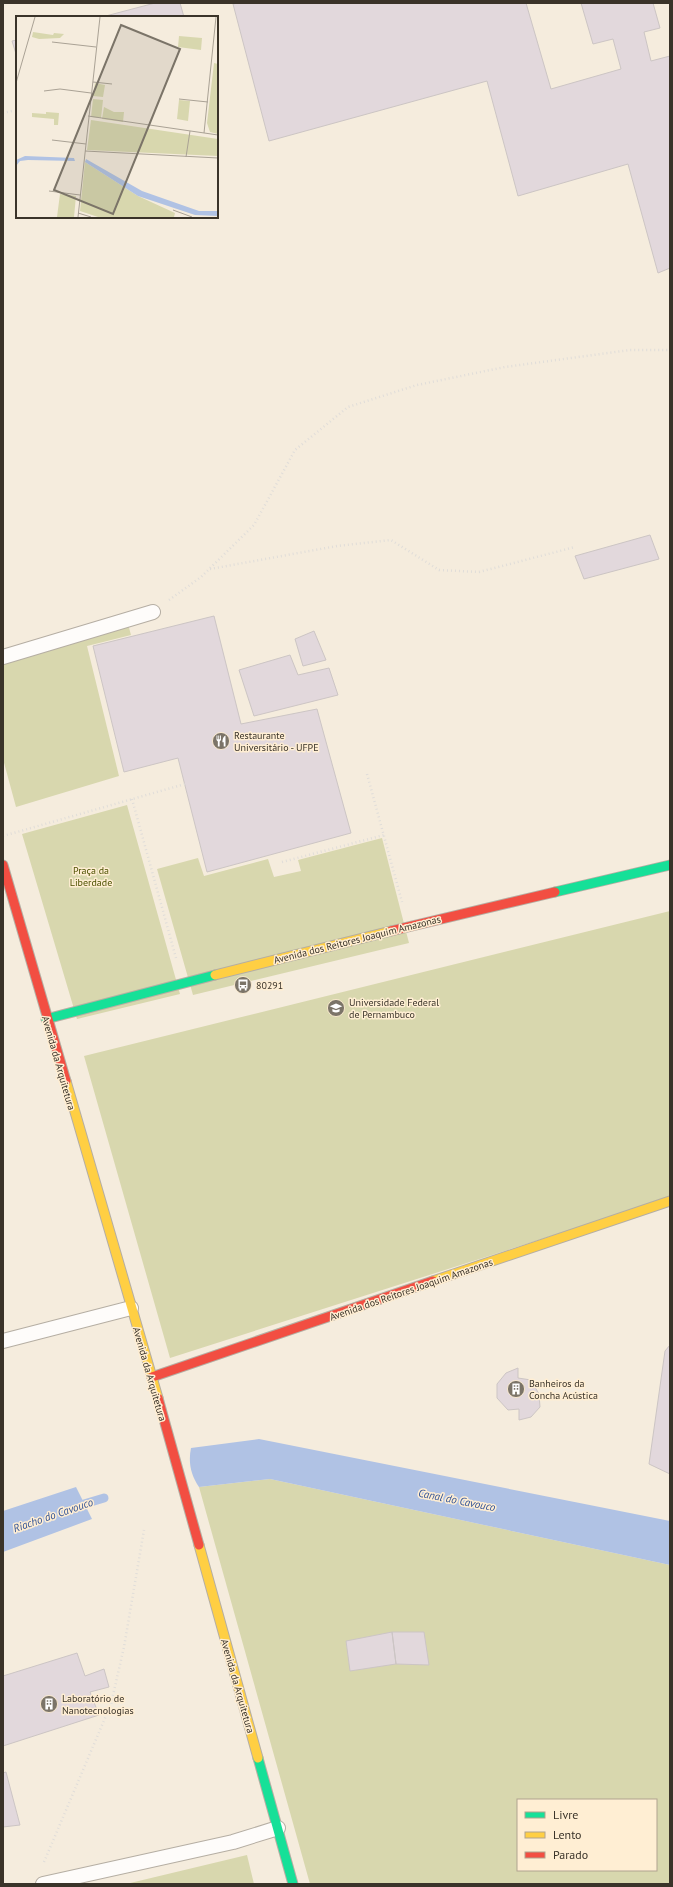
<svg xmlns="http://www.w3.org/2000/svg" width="673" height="1887" font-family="'PT Sans',sans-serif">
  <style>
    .green { fill: #d8d7ae; fill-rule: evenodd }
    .water { fill: #b0c2e4 }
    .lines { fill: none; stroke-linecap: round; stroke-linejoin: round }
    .stream { stroke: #b0c2e4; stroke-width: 9 }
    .building { fill: #e2d8dc; stroke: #ccc5c4 }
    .lane-casing { stroke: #b5aea3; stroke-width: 16 }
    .fast-casing { stroke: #b5aea3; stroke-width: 11 }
    .slow-casing { stroke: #b5aea3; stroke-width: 11 }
    .jam-casing { stroke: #b5aea3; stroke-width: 11 }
    .path { stroke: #e0ddd9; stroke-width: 2.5; stroke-dasharray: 1 3; stroke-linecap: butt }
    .lane { stroke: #fefcfa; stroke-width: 14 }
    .fast { stroke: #16e098; stroke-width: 9 }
    .slow { stroke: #ffcf43; stroke-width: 9 }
    .jam { stroke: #f24e42; stroke-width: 9 }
    .labels { text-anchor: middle; stroke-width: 3; stroke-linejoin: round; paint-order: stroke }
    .poi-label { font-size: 10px; fill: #3a3329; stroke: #ffeed3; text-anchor: start }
    .park-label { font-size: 10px; fill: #4d5100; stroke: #ffeed3 }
    .street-label { font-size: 10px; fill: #3a3329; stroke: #ffeed3 }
    .water-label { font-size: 11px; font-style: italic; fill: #325396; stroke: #ffeed3 }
    .inset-road { fill: none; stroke: #aaa295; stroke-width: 1 }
    .view { fill: #7b7468; fill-opacity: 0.15; stroke: #7b7468; stroke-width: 2 }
    .inset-edge { fill: none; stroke: #3a3329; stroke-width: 2 }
  </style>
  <rect width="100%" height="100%" fill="#f5ecdd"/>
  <path class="green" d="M128 624 131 635 87 646 119 776 16 807 3 759V661Z
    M127 805 180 994 77 1019 22 834Z
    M382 838 409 943 193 995 157 869 198 858 204 876 268 859 274 877 301 871 298 860Z
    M670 911V1198L170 1358 84 1056Z
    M270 1479 670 1565V1884H310L199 1487ZM518 1800H656V1870H518Z
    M247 1855 254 1884H126Z"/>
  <path class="water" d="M259 1439 670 1521V1565L270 1479 199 1487C191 1475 188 1463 191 1448Z
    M76 1487 92 1519 3 1552V1511Z"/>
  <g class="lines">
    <path class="stream" d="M74 1507 104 1498"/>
  </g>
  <path class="building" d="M155 3H180L184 17H102Z
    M238 3H526L551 89 621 69 613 39 593 44 581 3H653L660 28 644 32 651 61 670 56V268L658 273 628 164 518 196 487 81 269 141 233 4Z
    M17 40V57L12 41Z
    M650 535 659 559 584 579 575 556Z
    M214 616 241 724 317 709 351 833 207 872 178 758 124 772 93 646Z
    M314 631 326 660 303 666 295 639Z
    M290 655 298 675 329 668 338 695 254 716 239 670Z
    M670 1345V1474L649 1464 665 1351Z
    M518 1368V1378L531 1380 539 1394 540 1407 531 1417 519 1420V1409L508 1410 497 1398V1384L506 1373Z
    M392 1632 396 1664 350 1671 346 1641Z
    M392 1632H424L429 1665 396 1664Z
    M77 1653 85 1676 104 1669 109 1687 90 1692 99 1715 3 1746V1676Z
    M6 1772 20 1825 3 1827V1773Z"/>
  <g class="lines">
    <g class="lane-casing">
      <path id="lane" d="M3 657 153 612
        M3 1341 131 1308
        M43 1884 233 1842 278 1828"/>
    </g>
    <g class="fast-casing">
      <path id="fast" d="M555 892 670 865
        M46 1019 215 975
        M258 1758 293 1884"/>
    </g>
    <g class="slow-casing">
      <path id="slow" d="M215 975 391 931
        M66 1081 158 1398
        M433 1281 670 1201
        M199 1545 258 1758"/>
    </g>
    <g class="jam-casing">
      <path id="jam" d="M3 865 66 1081
        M391 931 555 892
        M152 1377 433 1281
        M158 1398 199 1545"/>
    </g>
    <path class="path" d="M3 113 12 111
      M210 569 337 546 391 540 439 570 479 572 575 547
      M169 600 201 577 254 525 295 450 348 407 417 385 505 367 630 350H670
      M367 774 402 902
      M132 799 176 958
      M3 836 185 784
      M282 862 384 835
      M44 1862 111 1704 124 1647 144 1530"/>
    <use href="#lane" class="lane"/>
    <use href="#fast" class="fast"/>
    <use href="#slow" class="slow"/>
    <use href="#jam" class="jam"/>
  </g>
  <defs>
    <g id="restaurant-disc" transform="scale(0.9)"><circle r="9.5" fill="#7b7468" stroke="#ffeed3"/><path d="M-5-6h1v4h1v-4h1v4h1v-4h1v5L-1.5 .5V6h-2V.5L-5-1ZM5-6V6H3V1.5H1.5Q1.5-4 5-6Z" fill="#fff"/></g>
    <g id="bus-disc" transform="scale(0.9)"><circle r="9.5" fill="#7b7468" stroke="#ffeed3"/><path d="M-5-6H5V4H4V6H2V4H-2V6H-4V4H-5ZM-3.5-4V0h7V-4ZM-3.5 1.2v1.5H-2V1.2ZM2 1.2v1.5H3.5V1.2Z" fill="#fff"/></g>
    <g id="university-disc" transform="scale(0.9)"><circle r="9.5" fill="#7b7468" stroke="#ffeed3"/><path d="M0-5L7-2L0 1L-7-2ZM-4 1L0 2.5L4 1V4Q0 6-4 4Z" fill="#fff"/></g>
    <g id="building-disc" transform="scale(0.9)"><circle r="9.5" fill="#7b7468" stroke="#ffeed3"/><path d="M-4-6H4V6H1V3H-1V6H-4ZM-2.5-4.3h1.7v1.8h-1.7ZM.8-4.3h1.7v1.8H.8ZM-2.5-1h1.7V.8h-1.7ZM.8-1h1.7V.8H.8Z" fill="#fff"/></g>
  </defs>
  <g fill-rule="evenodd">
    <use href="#restaurant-disc" x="221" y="741"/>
    <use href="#bus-disc" x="243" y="985"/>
    <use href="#university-disc" x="336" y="1008"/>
    <use href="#building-disc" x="516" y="1389"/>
    <use href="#building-disc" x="49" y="1704"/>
  </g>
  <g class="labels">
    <g class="poi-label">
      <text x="234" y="739">Restaurante<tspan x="234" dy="12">Universitário - UFPE</tspan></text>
      <text x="256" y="989">80291</text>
      <text x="349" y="1006">Universidade Federal<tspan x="349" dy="12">de Pernambuco</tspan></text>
      <text x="529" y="1387">Banheiros da<tspan x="529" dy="12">Concha Acústica</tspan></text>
      <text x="62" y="1702">Laboratório de<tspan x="62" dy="12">Nanotecnologias</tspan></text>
    </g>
    <g class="park-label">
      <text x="91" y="874">Praça da<tspan x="91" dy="12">Liberdade</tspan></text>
    </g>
    <g class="street-label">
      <text transform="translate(357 939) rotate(-14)" y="4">Avenida dos Reitores Joaquim Amazonas</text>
      <text transform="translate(59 1063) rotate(74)" y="4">Avenida da Arquitetura</text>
      <text transform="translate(411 1289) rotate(-19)" y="4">Avenida dos Reitores Joaquim Amazonas</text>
      <text transform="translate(150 1374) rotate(74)" y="4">Avenida da Arquitetura</text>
      <text transform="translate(238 1686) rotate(74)" y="4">Avenida da Arquitetura</text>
    </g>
    <g class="water-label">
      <text transform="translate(457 1500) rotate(11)" y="4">Canal do Cavouco</text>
      <text transform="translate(53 1515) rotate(-19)" y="4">Riacho do Cavouco</text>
    </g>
  </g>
  <g transform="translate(16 16)">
    <rect width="202" height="202" fill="#f5ecdd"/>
    <path d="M17 16 37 19 38 17 48 18 44 22 23 23 16 21ZM163 20 186 22 185 34 162 31ZM198 47 202 48V118L194 116 191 107ZM79 67 89 69 87 81 77 80ZM77 83 87 84 85 102 75 101ZM163 84 174 85 172 105 161 103ZM88 91 98 96H108L107 106 86 103ZM30 96 43 97 42 109H38V103L16 101V97L30 98ZM75 104 202 123V140L71 134ZM69 146 122 180 159 197 158 201H82L64 195ZM44 178 60 180 58 201H41Z" fill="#d8d7ae"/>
    <path d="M9 140 58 142 59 145 12 144 4 145 0 150V144ZM70 143 126 175 183 195H202V200L179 199 122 180 69 146Z" fill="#b0c2e4"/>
    <path class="inset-road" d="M36 26 80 31M77 66 96 68M0 67 19 1M28 75 44 73 75 77M163 83 192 86M72 100 202 119M188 117 200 1M36 124 70 128M69 135 202 142M170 141 174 115M33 175 64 179M157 194 176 201M62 197 75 201M62 201 84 1"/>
    <path class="view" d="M105 9 164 33 97 198 38 174Z"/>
    <rect width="202" height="202" class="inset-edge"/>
  </g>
  <rect width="673" height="1887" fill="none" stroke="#3a3329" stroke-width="8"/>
  <rect x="517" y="1799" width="140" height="72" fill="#ffeed3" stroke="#b0a38f"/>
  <rect x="525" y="1812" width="20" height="6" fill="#16e098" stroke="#b0a38f"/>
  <text x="553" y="1819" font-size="12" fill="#3a3329">Livre</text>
  <rect x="525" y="1832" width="20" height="6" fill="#ffcf43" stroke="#b0a38f"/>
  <text x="553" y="1839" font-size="12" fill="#3a3329">Lento</text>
  <rect x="525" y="1852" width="20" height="6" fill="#f24e42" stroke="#b0a38f"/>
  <text x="553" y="1859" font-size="12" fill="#3a3329">Parado</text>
</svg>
